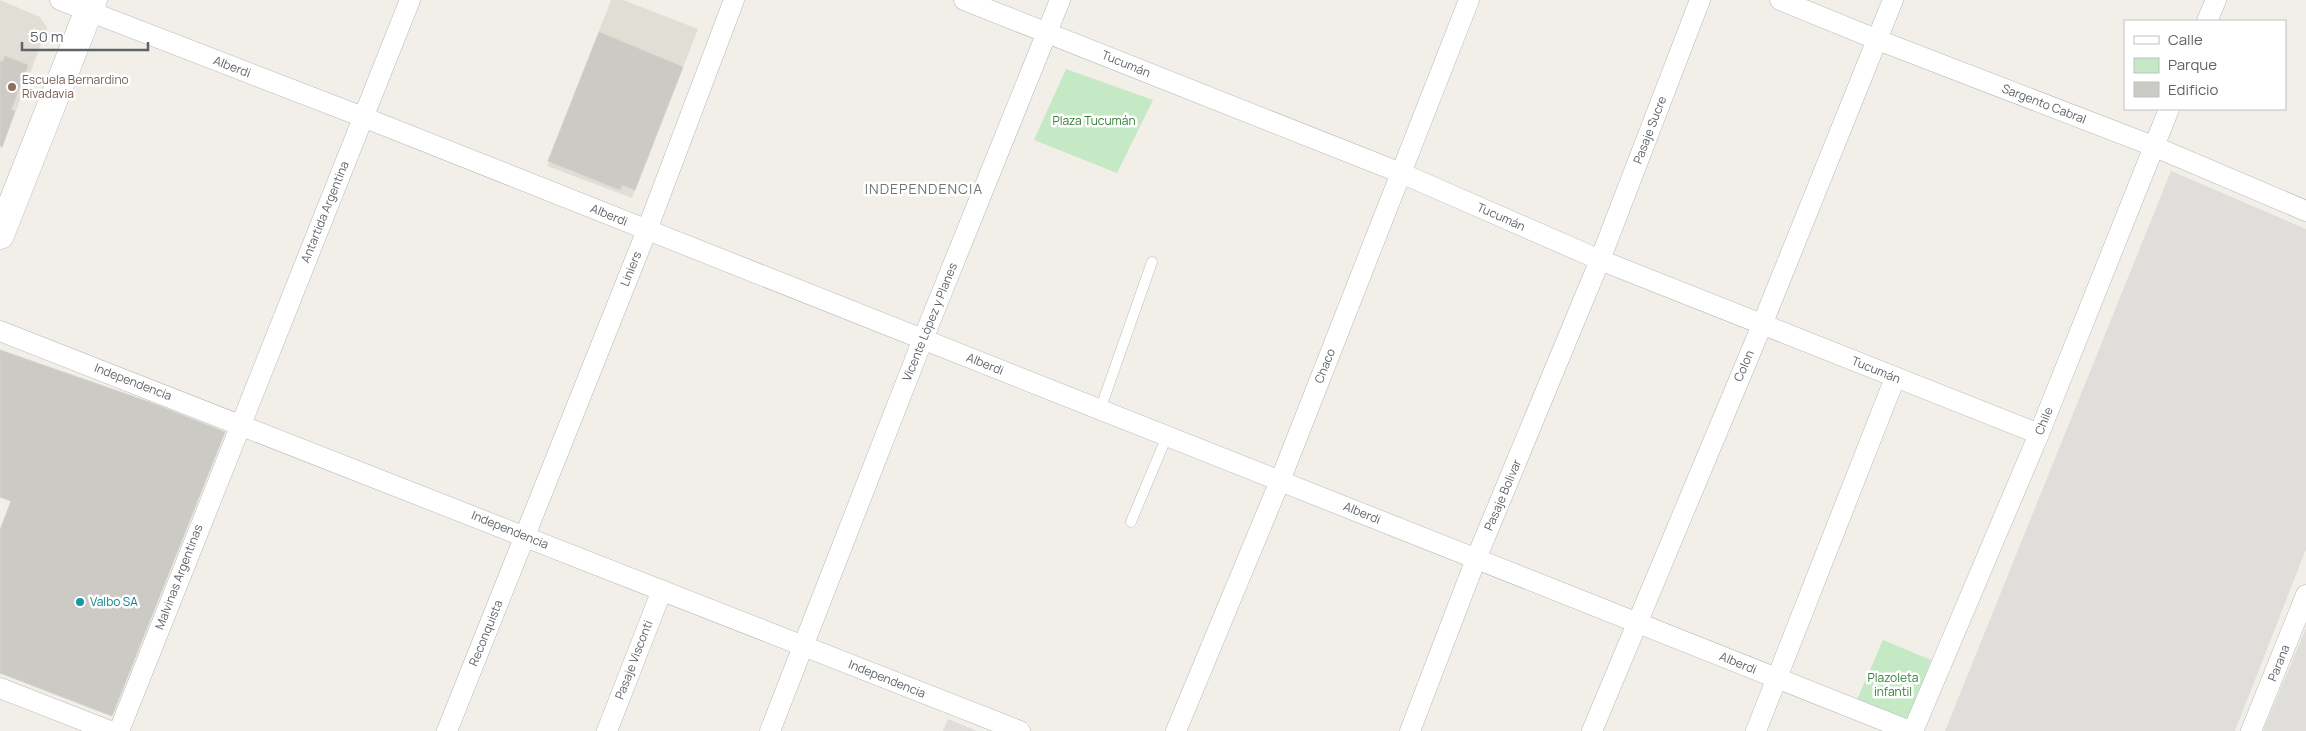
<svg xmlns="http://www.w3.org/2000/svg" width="2306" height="731" font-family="Manrope,sans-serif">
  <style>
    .industrial { fill: #e0deda }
    .education { fill: #e1ded6 }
    .green { fill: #c5e8c5 }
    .building { fill: #cccac5; stroke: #d6d1c6 }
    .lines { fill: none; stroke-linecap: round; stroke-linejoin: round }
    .service-casing { stroke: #b5b8bc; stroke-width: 11 }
    .minor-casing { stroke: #b5b8bc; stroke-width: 21 }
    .secondary-casing { stroke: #b6babf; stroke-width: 29 }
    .service { stroke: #fff; stroke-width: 10 }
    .minor { stroke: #fff; stroke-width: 20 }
    .secondary { stroke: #fff; stroke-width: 28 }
    .education-dot { fill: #8d6e63; stroke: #fff; stroke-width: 2 }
    .culture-dot { fill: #0f9aa8; stroke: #fff; stroke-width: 2 }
    .labels { text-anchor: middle; stroke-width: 5; stroke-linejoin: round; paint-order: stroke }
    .street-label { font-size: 12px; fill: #5f6368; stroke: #fff }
    .education-label { font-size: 12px; fill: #785e54; stroke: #fff; text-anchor: start }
    .park-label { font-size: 12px; fill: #348238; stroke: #fff }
    .culture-label { font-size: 12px; fill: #0d838f; stroke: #fff; text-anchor: start }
    .neighbourhood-label { font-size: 14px; letter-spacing: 1px; fill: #70757a; stroke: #fff }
  </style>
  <rect width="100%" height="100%" fill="#f1efe8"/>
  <path class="industrial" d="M2171 171 2306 229V549L2235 731H1945Z
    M2306 628V731H2263Z
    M948 719 977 731H943Z"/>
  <path class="education" d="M0 0 40 17 47 28 2 148 0 147Z
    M611 0H623L698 29 632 198 547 166Z"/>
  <path class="green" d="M1066 69 1153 100 1117 173 1034 140Z
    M1883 640 1931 660 1908 722 1856 702Z"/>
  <path class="building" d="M599 32 683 67 635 190 622 185 620 190 548 161Z
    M5 56 28 65 11 110 15 111 2 147 0 146V61L3 62Z
    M0 350 152 403 225 432 112 716 0 673V530L11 501 0 497Z"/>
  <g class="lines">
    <g class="service-casing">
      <path id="service" d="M1100 410 1152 262
        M1131 522 1167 436"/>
    </g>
    <g class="minor-casing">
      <path id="minor" d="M60 0 363 117 1910 731
        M964 0 1401 173 1600 260 2039 434
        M1780 0 1878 40 2153 146 2306 211
        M2207 21 2216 0
        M0 331 1020 731
        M0 688 110 731
        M119 731 410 0
        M447 731 647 230 734 0
        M607 731 662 590
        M770 731 923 339 1060 0
        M1176 731 1280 481 1469 0
        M1410 731 1476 559 1600 260 1700 0
        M1592 731 1762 325 1893 0
        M1756 731 1895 378
        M1913 731 2039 434 2169 109
        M2251 731 2306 595"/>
    </g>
    <g class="secondary-casing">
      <path id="secondary" d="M0 235 93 0"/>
    </g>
    <use href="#service" class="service"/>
    <use href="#minor" class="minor"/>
    <use href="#secondary" class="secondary"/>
  </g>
  <circle class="education-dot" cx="12" cy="87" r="5"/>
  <circle class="culture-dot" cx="80" cy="602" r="5"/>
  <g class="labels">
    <g class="street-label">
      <text transform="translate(1126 64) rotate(22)" y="4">Tucumán</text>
      <text transform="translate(232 67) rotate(21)" y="4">Alberdi</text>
      <text transform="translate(2044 104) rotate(21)" y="4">Sargento Cabral</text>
      <text transform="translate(1650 130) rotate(-69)" y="4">Pasaje Sucre</text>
      <text transform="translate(325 212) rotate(-68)" y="4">Antartida Argentina</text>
      <text transform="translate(609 215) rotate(22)" y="4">Alberdi</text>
      <text transform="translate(1501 217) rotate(24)" y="4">Tucumán</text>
      <text transform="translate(631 269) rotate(-68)" y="4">Liniers</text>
      <text transform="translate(930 322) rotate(-68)" y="4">Vicente López y Planes</text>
      <text transform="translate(985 364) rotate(22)" y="4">Alberdi</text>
      <text transform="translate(1325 366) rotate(-69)" y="4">Chaco</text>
      <text transform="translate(1744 366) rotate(-67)" y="4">Colon</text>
      <text transform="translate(1876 370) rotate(22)" y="4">Tucumán</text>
      <text transform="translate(133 382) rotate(21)" y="4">Independencia</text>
      <text transform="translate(2044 421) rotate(-68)" y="4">Chile</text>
      <text transform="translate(1503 495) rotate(-67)" y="4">Pasaje Bolivar</text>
      <text transform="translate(1362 513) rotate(22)" y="4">Alberdi</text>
      <text transform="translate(510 530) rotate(22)" y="4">Independencia</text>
      <text transform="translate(179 577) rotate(-69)" y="4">Malvinas Argentinas</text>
      <text transform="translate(486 633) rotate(-68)" y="4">Reconquista</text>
      <text transform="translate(634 660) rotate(-69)" y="4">Pasaje Visconti</text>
      <text transform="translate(1738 663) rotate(22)" y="4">Alberdi</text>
      <text transform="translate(2279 663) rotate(-68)" y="4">Parana</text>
      <text transform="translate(887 679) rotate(22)" y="4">Independencia</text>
    </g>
    <g class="education-label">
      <text x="22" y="84">Escuela Bernardino<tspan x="22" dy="14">Rivadavia</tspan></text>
    </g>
    <g class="park-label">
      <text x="1094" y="125">Plaza Tucumán</text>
      <text x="1893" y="682">Plazoleta<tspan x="1893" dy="14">infantil</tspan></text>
    </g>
    <g class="culture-label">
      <text x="90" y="606">Valbo SA</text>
    </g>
    <g class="neighbourhood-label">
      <text x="924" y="194">INDEPENDENCIA</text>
    </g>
  </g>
  <rect x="2124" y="20" width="162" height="90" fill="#ffffff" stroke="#bfc1c3"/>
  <rect x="2134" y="36" width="25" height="8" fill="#ffffff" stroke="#bfc1c3"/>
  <text x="2168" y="45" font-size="15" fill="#5f6368">Calle</text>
  <rect x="2134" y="58" width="25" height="15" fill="#c5e8c5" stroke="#bfc1c3"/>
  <text x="2168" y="70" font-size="15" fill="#5f6368">Parque</text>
  <rect x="2134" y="82" width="25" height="15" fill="#cccac5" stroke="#bfc1c3"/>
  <text x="2168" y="95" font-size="15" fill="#5f6368">Edificio</text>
  <path d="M22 42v8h126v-8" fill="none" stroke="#5f6368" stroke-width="2.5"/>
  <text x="30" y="42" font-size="15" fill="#5f6368" stroke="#ffffff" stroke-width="4" paint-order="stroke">50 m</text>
</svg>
